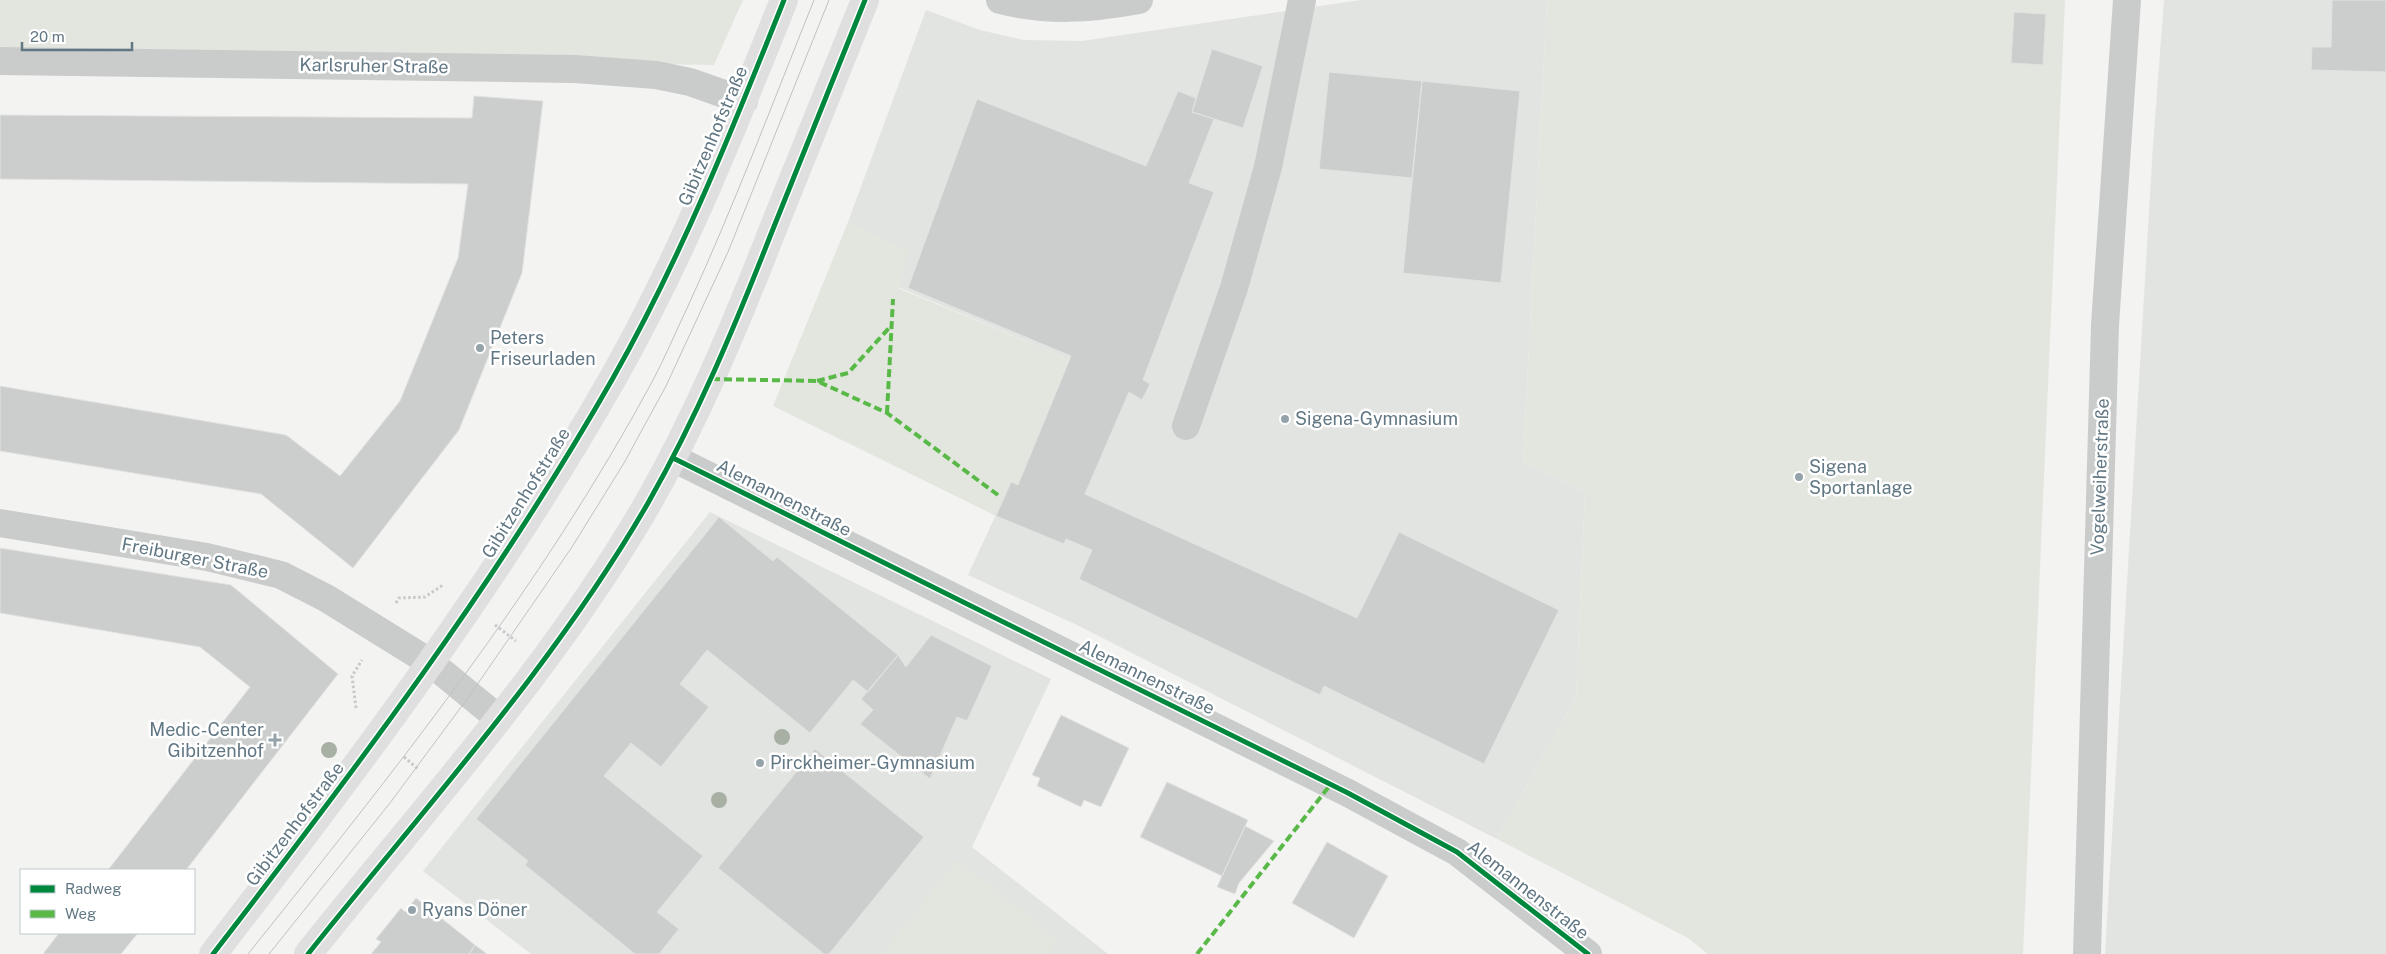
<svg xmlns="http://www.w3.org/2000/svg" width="2386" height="954" font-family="'Public Sans',sans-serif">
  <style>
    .built { fill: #e2e4e2 }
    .green { fill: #e3e6df }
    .building { fill: #cccece; stroke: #e2e2e1 }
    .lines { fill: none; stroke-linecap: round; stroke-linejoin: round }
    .path { stroke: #c8c9ca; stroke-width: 3; stroke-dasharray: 2.5 2.5; stroke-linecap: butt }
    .minor { stroke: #cacccc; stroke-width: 28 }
    .major { stroke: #dfdfe0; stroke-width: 28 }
    .tram { stroke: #bfc2c2; stroke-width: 1 }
    .quiet { stroke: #58b947; stroke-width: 4; stroke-dasharray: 8 4; stroke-linecap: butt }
    .cycleway-casing { stroke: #fff; stroke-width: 8 }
    .cycleway { stroke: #00873e; stroke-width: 5 }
    .tree { fill: #a7b0a2 }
    .poi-dot { fill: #94a2aa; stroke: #fff; stroke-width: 2 }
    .labels { text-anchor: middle; stroke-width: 5; stroke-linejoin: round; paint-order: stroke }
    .street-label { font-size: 18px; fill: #617783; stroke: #fff }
    .poi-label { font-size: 18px; fill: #617783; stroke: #fff; text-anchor: start }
  </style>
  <rect width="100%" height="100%" fill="#f3f3f1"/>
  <path class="built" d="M1361 0H1547L1523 462 1585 492 1576 697 1497 839 1077 625 968 575 1011 482 1018 485 1069 359 898 287 848 222 926 10 980 30 1023 40 1082 41Z
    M2164 0H2386V954H2105L2153 145Z
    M710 512 1051 679 972 847 1108 954H531L423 871Z"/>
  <path class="green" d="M0 0H743L714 65 0 53Z
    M1547 0H2065L2023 954H1708L1688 938 1497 839 1576 697 1585 492 1523 462Z
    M848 222 909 251 898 288 1069 359 1018 485 1011 482 996 516 773 406Z
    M957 859 1058 939 1047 954H882Z"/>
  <path class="building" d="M2332 0H2386V72L2311 70 2312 47H2331Z
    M2014 12 2046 14 2043 65 2011 63Z
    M1212 49 1263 66 1243 128 1192 112Z
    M1329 72 1422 81 1412 178 1319 169Z
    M1422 81 1520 91 1501 283 1403 273Z
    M1178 91 1196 98 1192 112 1214 119 1189 183 1214 192 1143 380 1150 384 1142 400 1129 392 1085 494 1357 618 1399 532 1559 610 1484 764 1324 686 1320 695 1079 579 1092 550 1066 539 1064 544 996 516 1011 482 1018 485 1071 356 908 288 977 99 1146 166Z
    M474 96 543 101 522 273 459 430 353 568 261 494 0 451V386L286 435 340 476 400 401 458 258 468 184 0 179V115L472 118Z
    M719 517 773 561 777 557 898 655 868 692 853 680 810 733 707 650 680 684 709 707 661 767 631 743 604 776 703 856 657 912 679 929 659 954H635L525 865 528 861 476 819Z
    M0 548 231 585 338 674 186 870H108L250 687 200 647 0 613Z
    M931 635 992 666 967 721 957 717 930 779 860 724 873 710 861 699 898 655 906 667Z
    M1061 715 1129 748 1101 807 1084 800 1081 807 1037 786 1040 778 1032 775Z
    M815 749 924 837 829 954H824L718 868Z
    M1167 782 1248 820 1222 876 1140 837Z
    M1245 826 1274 841 1239 883 1235 894 1217 887Z
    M1327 842 1388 876 1354 938 1292 903Z
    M416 898 475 945 469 954H371L381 942 376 939 401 908 405 912Z
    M59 933H138L121 954H43Z
    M475 945 487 954H469Z"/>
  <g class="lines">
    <path class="path" d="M396 603 399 598 425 597 443 585
      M495 625 516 641
      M356 708 352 676 362 660
      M404 757 418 769"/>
    <path class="minor" d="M1000 0C1048 12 1090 9 1139 0
      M0 61 575 69 656 75 690 82 744 101
      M1186 426 1234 288 1268 167 1302 0
      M673 458 1348 793 1457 852 1588 954
      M0 523 207 557 281 575 326 598 431 663 498 718
      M2087 954 2105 325 2127 0"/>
    <path class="major" d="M213 954C356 769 497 582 613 378 681 258 733 128 784 0
      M308 954C425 807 554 666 648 503 697 417 735 326 771 234 803 156 834 78 865 0"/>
    <path class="tram" d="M248 954C394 772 541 588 652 382 665 358 676 331 688 306 734 206 773 102 814 0
      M269 954 390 803 470 695 572 547 624 463 666 386 728 252 829 0"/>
    <path class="quiet" d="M712 379 817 381 887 413 998 495
      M817 381 848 373 890 327
      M887 413 893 299
      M1197 954 1331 784"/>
    <g class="cycleway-casing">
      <path id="cycleway" d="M673 458 1348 793 1457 852 1588 954
        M213 954C356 769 497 582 613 378 681 258 733 128 784 0
        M308 954C425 807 554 666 648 503 697 417 735 326 771 234 803 156 834 78 865 0"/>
    </g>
    <use href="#cycleway" class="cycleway"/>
  </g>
  <g class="tree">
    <circle cx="782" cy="737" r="8"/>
    <circle cx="329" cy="750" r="8"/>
    <circle cx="719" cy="800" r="8"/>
  </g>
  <g class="poi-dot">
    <circle cx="480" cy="348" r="5"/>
    <circle cx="1285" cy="419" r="5"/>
    <circle cx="1799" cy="477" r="5"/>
    <path d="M272.5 732.5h5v5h5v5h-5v5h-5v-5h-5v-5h5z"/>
    <circle cx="760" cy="763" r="5"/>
    <circle cx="412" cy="910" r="5"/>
  </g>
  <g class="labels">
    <g class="street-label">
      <text transform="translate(374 66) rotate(1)" y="6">Karlsruher Straße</text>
      <text transform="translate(713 136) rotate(-67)" y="6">Gibitzenhofstraße</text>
      <text transform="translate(2100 477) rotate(-88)" y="6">Vogelweiherstraße</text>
      <text transform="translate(526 493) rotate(-58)" y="6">Gibitzenhofstraße</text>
      <text transform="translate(784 498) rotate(27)" y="6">Alemannenstraße</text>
      <text transform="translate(195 558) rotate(11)" y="6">Freiburger Straße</text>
      <text transform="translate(1147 677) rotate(26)" y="6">Alemannenstraße</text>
      <text transform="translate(295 824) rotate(-53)" y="6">Gibitzenhofstraße</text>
      <text transform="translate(1528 890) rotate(38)" y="6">Alemannenstraße</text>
    </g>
    <g class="poi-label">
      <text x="490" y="344">Peters<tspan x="490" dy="21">Friseurladen</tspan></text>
      <text x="1295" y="425">Sigena-Gymnasium</text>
      <text x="1809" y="473">Sigena<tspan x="1809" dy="21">Sportanlage</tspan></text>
      <text x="264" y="736" text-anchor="end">Medic-Center<tspan x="264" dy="21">Gibitzenhof</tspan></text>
      <text x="770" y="769">Pirckheimer-Gymnasium</text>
      <text x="422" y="916">Ryans Döner</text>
    </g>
  </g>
  <rect x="20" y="869" width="175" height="65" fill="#ffffff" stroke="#c0c9cd"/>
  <rect x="30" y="885" width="25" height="8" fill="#00873e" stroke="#c0c9cd"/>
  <text x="65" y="894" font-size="15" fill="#617783">Radweg</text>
  <rect x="30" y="910" width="25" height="8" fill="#58b947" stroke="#c0c9cd"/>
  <text x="65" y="919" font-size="15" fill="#617783">Weg</text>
  <path d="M22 42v8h110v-8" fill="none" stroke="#617783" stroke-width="2.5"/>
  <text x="30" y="42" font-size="15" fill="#617783" stroke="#ffffff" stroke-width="4" paint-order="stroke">20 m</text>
</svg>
